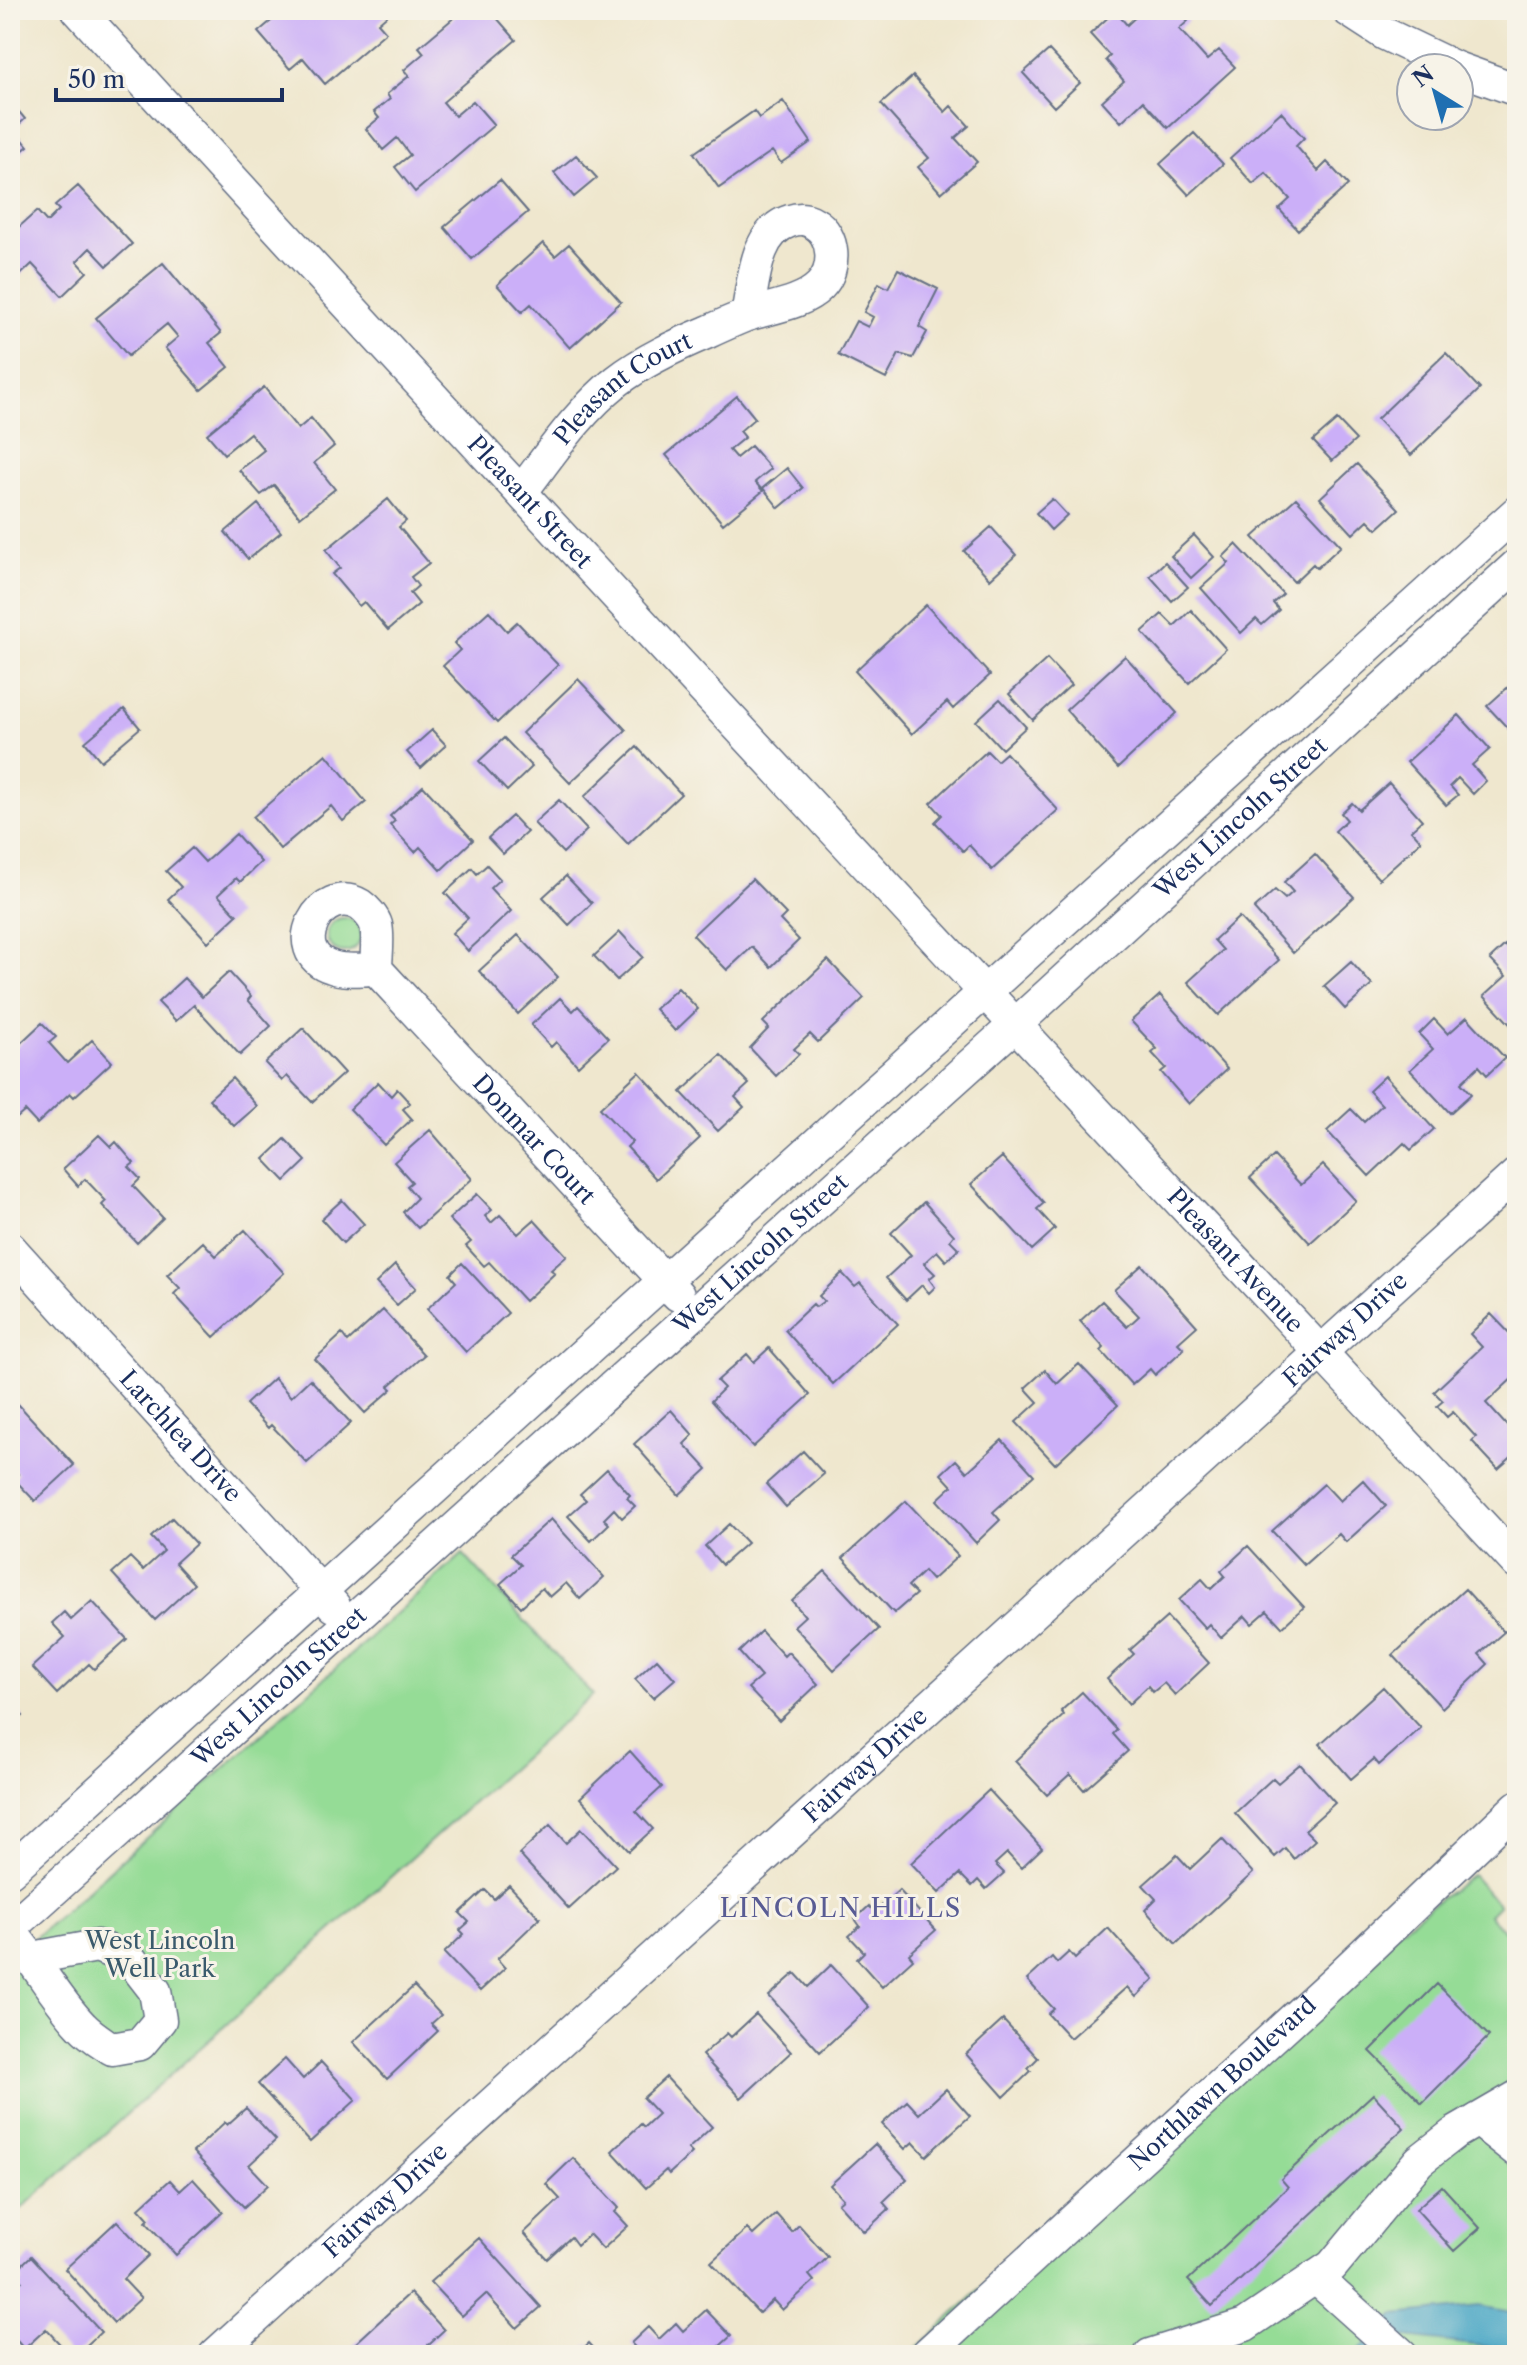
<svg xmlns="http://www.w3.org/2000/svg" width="1527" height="2365" font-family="'Libre Caslon Text',serif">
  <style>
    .green { fill: #95dc96; stroke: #58867a; stroke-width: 2 }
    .water { fill: #46a6c5; stroke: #306a92; stroke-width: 2 }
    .building { fill: #cbaff8 }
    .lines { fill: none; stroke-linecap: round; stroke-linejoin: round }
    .minor-casing { stroke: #656f85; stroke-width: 35 }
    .minor { stroke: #fff; stroke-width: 32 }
    .labels { text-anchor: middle; stroke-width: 6; stroke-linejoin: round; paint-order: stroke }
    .street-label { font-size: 24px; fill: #1b2f5e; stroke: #f7f3e8 }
    .park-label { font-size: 24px; fill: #3a5a6c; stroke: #f7f3e8 }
    .neighbourhood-label { font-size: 26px; letter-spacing: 2px; fill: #595c94; stroke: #f7f3e8 }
  </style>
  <rect width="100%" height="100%" fill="#f7f3e8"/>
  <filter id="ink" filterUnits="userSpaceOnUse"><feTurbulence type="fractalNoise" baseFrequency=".0125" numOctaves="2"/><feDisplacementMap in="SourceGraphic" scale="16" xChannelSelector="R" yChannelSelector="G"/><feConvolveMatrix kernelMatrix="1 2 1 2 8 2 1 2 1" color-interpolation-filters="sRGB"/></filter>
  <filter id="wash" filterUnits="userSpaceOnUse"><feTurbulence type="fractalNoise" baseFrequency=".006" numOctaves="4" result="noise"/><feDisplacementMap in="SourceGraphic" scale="32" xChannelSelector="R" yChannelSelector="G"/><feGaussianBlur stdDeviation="1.8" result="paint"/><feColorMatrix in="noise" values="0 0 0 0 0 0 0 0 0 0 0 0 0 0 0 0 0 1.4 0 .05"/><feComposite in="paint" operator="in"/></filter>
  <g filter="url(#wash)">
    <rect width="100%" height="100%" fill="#efe7ce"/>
    <path class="green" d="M327 935a17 17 0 1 1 34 0a17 17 0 1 1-34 0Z
      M463 1554 593 1695 10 2219V1960Z
      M1472 1875 1499 1905 1489 1915 1517 1945V2355H909L1251 2042Z"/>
    <path class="water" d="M1479 2306 1517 2313V2345L1492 2347 1405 2337 1383 2355H1354L1395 2315Z"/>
    <g id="blocks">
      <path class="building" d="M262 10H393L378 23 386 32 325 84 303 58 290 69 258 32 271 21Z
        M463 10H490L516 40 443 102 455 116 473 101 494 125 415 192 395 167 410 155 397 138 383 150 366 129 379 118 374 112 390 99 387 94 409 76 404 70 424 53 419 47Z
        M1143 10H1178L1188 21 1179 29 1207 60 1219 50 1235 67 1168 128 1143 101 1121 122 1102 101 1124 81 1106 60 1110 56 1090 34 1115 11 1127 25Z
        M1049 50 1080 83 1054 107 1023 73Z
        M913 76 945 112 951 106 969 126 955 138 977 162 941 193 918 167 929 158 881 104Z
        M10 101 25 119 14 129 28 146 10 161Z
        M783 101 811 142 781 163 772 151 719 188 694 153 754 111 759 118Z
        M1281 112 1304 138 1296 146 1318 171 1327 162 1348 185 1298 230 1279 209 1290 199 1266 173 1253 184 1230 158Z
        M1194 133 1223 164 1189 195 1160 164Z
        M576 155 597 178 574 197 554 173Z
        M500 180 528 212 472 259 444 227Z
        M78 186 132 244 107 266 90 248 77 261 87 272 62 296 32 264 12 283 10 218 19 227 37 211 47 222 59 210 55 206Z
        M543 243 555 256 569 244 621 302 570 348 531 304 522 312 497 285Z
        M163 263 221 333 209 343 229 367 201 390 165 348 178 337 167 324 128 356 96 318Z
        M898 269 938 289 919 327 927 332 913 358 899 354 886 379 838 355 856 321 868 327 873 317 864 312 879 283 888 288Z
        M1446 353 1480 389 1411 455 1377 419Z
        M264 387 298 429 311 418 334 446 314 463 335 489 300 517 274 485 261 495 239 470 264 450 250 433 224 454 207 434Z
        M737 396 755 418 740 431 745 437 729 450 736 458 751 446 771 469 755 482 763 491 723 524 666 455Z
        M1337 420 1356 440 1332 461 1313 441Z
        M1357 464 1399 509 1377 529 1368 520 1353 534 1320 498Z
        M787 468 803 488 779 508 763 488Z
        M1296 498 1341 546 1317 568 1313 564 1294 582 1253 537Z
        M388 499 406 521 399 527 429 563 411 577 418 586 410 593 419 604 388 630 364 602 359 606 332 574 340 568 326 550Z
        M1052 499 1067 515 1051 530 1036 513Z
        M258 504 281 532 248 559 225 532Z
        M991 527 1016 555 990 579 964 551Z
        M1194 535 1214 557 1191 578 1171 556Z
        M1236 544 1283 594 1273 603 1279 610 1262 625 1256 619 1241 633 1201 588 1229 563 1223 557Z
        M1165 562 1188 587 1172 601 1150 576Z
        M926 605 990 675 953 709 947 702 912 734 855 671Z
        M1191 610 1226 649 1189 683 1142 632 1162 614 1174 626Z
        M489 611 507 631 517 622 558 665 497 723 443 666 460 650 454 643Z
        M1125 656 1177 713 1118 768 1066 710Z
        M1047 659 1071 685 1033 720 1009 694Z
        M578 679 626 730 570 783 522 733Z
        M1517 679V734L1515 736 1487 706Z
        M1000 699 1026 727 1002 749 976 721Z
        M124 709 140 728 101 761 85 742Z
        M1459 715 1490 749 1472 765 1486 781 1473 794 1458 778 1450 786 1458 795 1446 805 1407 762Z
        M432 730 446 745 421 768 407 752Z
        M504 738 532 767 507 791 479 761Z
        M637 747 681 794 628 844 584 797Z
        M987 751 997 761 1006 753 1058 810 992 870 969 845 963 851 935 822 942 815 931 803Z
        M326 754 366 802 343 821 331 806 280 849 253 817Z
        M1389 783 1422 820 1411 830 1421 841 1379 879 1335 831 1347 820 1341 813 1352 803 1359 810Z
        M423 786 473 840 441 870 420 847 415 852 390 825 395 821 390 816Z
        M559 800 587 830 563 853 534 823Z
        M512 816 527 832 503 854 488 838Z
        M236 834 261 862 240 882 236 878 218 895 237 915 208 942 168 899 181 887 166 871 192 848 205 862Z
        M1315 854 1354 897 1293 953 1254 909 1275 890 1285 899 1293 892 1284 882Z
        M487 865 500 879 490 888 511 911 468 951 452 933 468 918 445 893 472 868 477 874Z
        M566 876 592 903 569 925 543 897Z
        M752 879 786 914 780 920 799 940 771 967 752 947 727 970 693 935Z
        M1239 917 1279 960 1218 1015 1188 982 1223 950 1214 940Z
        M620 932 643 957 617 980 594 956Z
        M518 935 558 977 518 1014 479 971Z
        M1505 945 1517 958V1032L1484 996 1506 976 1490 959Z
        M828 960 864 998 818 1042 810 1034 794 1049 799 1054 776 1076 750 1048 769 1028 763 1022Z
        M1351 962 1372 985 1345 1009 1324 986Z
        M229 972 251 996 248 1000 271 1026 240 1055 194 1005 176 1021 158 1002 184 978 202 997Z
        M678 988 698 1009 675 1031 655 1009Z
        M1160 995 1227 1069 1189 1104 1161 1072 1166 1068 1152 1053 1157 1049 1131 1021Z
        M560 998 573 1011 578 1006 608 1038 578 1066 556 1042 551 1047 531 1025Z
        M1467 1017 1505 1058 1487 1075 1479 1066 1461 1083 1471 1094 1450 1113 1410 1070 1433 1049 1419 1034 1434 1019 1448 1034Z
        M42 1023 56 1037 49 1043 67 1063 92 1040 112 1062 74 1097 70 1093 37 1124 25 1111 17 1118 10 1111V1053Z
        M303 1028 344 1073 312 1102 287 1076 282 1081 265 1063Z
        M721 1055 749 1084 735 1097 744 1107 718 1131 681 1092Z
        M639 1072 700 1138 656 1179 627 1147 632 1142 600 1108Z
        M1385 1076 1434 1129 1411 1150 1404 1143 1369 1176 1327 1131 1351 1109 1364 1122 1382 1105 1369 1091Z
        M232 1078 257 1106 234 1126 209 1099Z
        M378 1082 391 1096 397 1089 410 1103 403 1109 412 1119 384 1145 350 1109Z
        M430 1130 472 1179 418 1228 403 1212 417 1198 407 1186 412 1182 394 1162Z
        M99 1135 111 1147 116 1142 134 1163 129 1167 140 1179 133 1186 163 1218 137 1243 102 1205 106 1201 85 1179 78 1186 63 1169Z
        M285 1139 306 1161 285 1181 264 1159Z
        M1274 1156 1301 1185 1323 1165 1356 1201 1310 1243 1250 1178Z
        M1002 1157 1044 1203 1037 1209 1055 1229 1032 1250 971 1184Z
        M477 1194 492 1210 485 1216 491 1223 500 1215 518 1234 534 1220 567 1256 551 1270 555 1273 525 1301 489 1262 484 1266 466 1246 471 1242 449 1219Z
        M342 1200 364 1224 343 1243 321 1219Z
        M924 1202 954 1235 950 1240 959 1249 946 1261 937 1251 924 1263 935 1274 929 1279 935 1287 929 1293 922 1285 906 1300 886 1278 911 1255 891 1233Z
        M245 1230 284 1273 214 1337 174 1294 180 1288 167 1275 203 1242 216 1256Z
        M462 1263 508 1313 466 1352 427 1309 456 1282 450 1275Z
        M395 1265 416 1288 397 1305 376 1283Z
        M1142 1265 1197 1326 1178 1343 1184 1349 1155 1375 1150 1369 1132 1385 1101 1351 1104 1348 1080 1321 1102 1301 1127 1327 1139 1316 1114 1290Z
        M842 1273 855 1287 860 1283 898 1324 833 1384 785 1330 813 1304 816 1307 824 1301 819 1296Z
        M383 1310 424 1355 389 1386 392 1389 365 1413 315 1359 342 1334 348 1342Z
        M1491 1314 1517 1341V1374L1486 1403 1517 1437V1452L1498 1469 1472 1441 1476 1437 1453 1412 1447 1417 1437 1406 1443 1401 1434 1392 1482 1347 1470 1334Z
        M769 1348 810 1395 753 1447 711 1401 724 1388 717 1381 747 1354 754 1362Z
        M1079 1364 1118 1405 1055 1464 1016 1422 1038 1402 1025 1388 1045 1370 1057 1384Z
        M274 1378 291 1397 310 1379 351 1423 307 1463 271 1425 268 1428 246 1404Z
        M18 1404 74 1465 35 1501 14 1479 18 1474 10 1465V1411Z
        M671 1410 693 1435 684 1444 707 1469 679 1495 634 1444Z
        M1002 1440 1034 1475 993 1512 1000 1520 976 1543 937 1500 952 1486 941 1474 956 1460 967 1472Z
        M803 1451 824 1474 786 1507 766 1484Z
        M607 1469 630 1495 627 1498 635 1506 622 1518 614 1509 604 1519 609 1524 591 1541 568 1516 586 1500 580 1494Z
        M1363 1480 1386 1506 1346 1542 1339 1534 1304 1565 1272 1531 1324 1484 1340 1501Z
        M906 1501 958 1556 932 1580 924 1571 908 1586 916 1594 894 1613 843 1558Z
        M172 1518 196 1544 175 1563 194 1584 155 1620 112 1573 130 1557 143 1570 164 1551 151 1537Z
        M551 1519 604 1577 580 1599 566 1583 550 1597 542 1588 521 1607 500 1584 521 1565 511 1555Z
        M729 1524 747 1543 722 1565 705 1546Z
        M1248 1546 1304 1607 1282 1627 1267 1611 1252 1624 1245 1616 1221 1638 1209 1624 1205 1628 1179 1600 1202 1579 1211 1589 1225 1576 1221 1571Z
        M825 1571 879 1629 834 1670 794 1626 805 1616 792 1601Z
        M1465 1589 1504 1632 1479 1654 1488 1664 1442 1708 1393 1655Z
        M92 1601 127 1639 94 1669 89 1664 57 1694 32 1667 65 1637 52 1623 64 1612 71 1620Z
        M1167 1617 1209 1663 1175 1695 1164 1683 1153 1692 1148 1686 1129 1704 1107 1679 1134 1654 1130 1650Z
        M761 1631 784 1656 788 1652 818 1684 779 1721 748 1688 761 1677 739 1652Z
        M657 1659 675 1679 653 1698 635 1679Z
        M1383 1687 1421 1728 1379 1765 1374 1759 1351 1779 1320 1744Z
        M1082 1692 1117 1730 1113 1734 1128 1751 1084 1790 1070 1774 1047 1795 1015 1761 1064 1715 1061 1711Z
        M10 1703 23 1716 10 1728Z
        M630 1751 662 1787 636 1811 653 1829 629 1851 580 1798Z
        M1300 1764 1335 1803 1305 1830 1315 1840 1294 1859 1285 1848 1275 1857 1235 1813 1273 1778 1278 1783Z
        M989 1790 1042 1848 1021 1868 1007 1853 995 1864 1004 1873 986 1889 978 1880 972 1886 960 1874 939 1893 911 1863Z
        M550 1825 566 1843 581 1829 616 1866 569 1909 519 1854Z
        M1222 1839 1253 1873 1176 1944 1145 1910 1156 1899 1143 1885 1177 1855 1190 1869Z
        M509 1885 540 1918 497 1959 505 1968 480 1991 444 1953 464 1934 460 1930 469 1922 460 1913 485 1890 494 1899Z
        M899 1890 936 1930 909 1954 913 1959 882 1987 857 1959 864 1952 849 1936 860 1926 855 1919 869 1906 875 1912Z
        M1108 1928 1154 1979 1136 1997 1127 1987 1070 2038 1048 2014 1054 2009 1027 1980 1052 1957 1057 1963 1069 1952 1075 1959Z
        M831 1965 869 2007 820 2052 769 1996 795 1973 808 1987Z
        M1437 1984 1489 2036 1422 2103 1370 2051Z
        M414 1986 441 2015 431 2024 438 2031 387 2079 353 2042Z
        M756 2014 791 2052 741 2098 702 2055 727 2033 731 2037Z
        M1003 2020 1038 2058 1028 2068 1031 2071 1004 2097 966 2054Z
        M285 2059 303 2079 321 2062 356 2100 310 2142 258 2084Z
        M666 2077 712 2127 688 2149 692 2153 669 2174 666 2170 646 2188 612 2151 641 2124 644 2127 658 2114 643 2098Z
        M946 2089 970 2116 926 2156 913 2142 905 2149 882 2124 907 2101 919 2114Z
        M1373 2094 1404 2128 1212 2306 1188 2280 1288 2187 1281 2179Z
        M246 2108 276 2140 249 2165 268 2185 244 2207 193 2152 225 2122 227 2125Z
        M875 2144 907 2179 883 2202 889 2209 864 2232 838 2203 843 2199 830 2185Z
        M573 2158 619 2208 615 2212 628 2226 603 2249 589 2234 577 2245 571 2237 547 2259 524 2233 560 2199 546 2184Z
        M193 2179 223 2212 176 2255 146 2222 149 2219 139 2208 170 2180 180 2191Z
        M1442 2186 1480 2228 1454 2251 1416 2209Z
        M776 2214 792 2232 799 2225 828 2257 809 2275 814 2281 782 2310 773 2300 759 2313 711 2262 747 2229 753 2235Z
        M117 2221 149 2255 123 2279 141 2298 114 2323 65 2269Z
        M479 2238 541 2307 517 2328 486 2294 462 2316 430 2282Z
        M31 2256 101 2332 76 2355H70L46 2329 24 2349 10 2333V2291L22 2281 14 2272Z
        M410 2293 444 2330 417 2355H343Z
        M706 2310 731 2336 710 2355H642L631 2343 648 2327 659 2339 676 2323 683 2331Z
        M589 2343 600 2355H576Z"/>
    </g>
  </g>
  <g filter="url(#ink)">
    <use href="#blocks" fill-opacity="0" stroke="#656f85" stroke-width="2"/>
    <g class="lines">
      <g class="minor-casing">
        <g id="minor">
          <path id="s1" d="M78 10C553 532 1036 1046 1517 1563"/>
          <path d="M1348 10 1385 34 1456 68"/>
          <path d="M1459 69 1517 90"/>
          <path id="s2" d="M522 491C551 453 579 411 617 381 644 360 677 345 708 332 721 326 734 320 747 315 771 307 802 304 820 286 837 269 835 235 814 223 806 218 799 218 790 221 754 232 754 284 747 315"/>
          <path id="s3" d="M376 969C362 969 345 972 332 967 283 952 321 882 360 905 366 909 374 918 376 925 379 938 376 956 376 969L678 1295"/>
          <path id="s4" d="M10 1248 334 1606"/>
          <path d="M10 1871 1517 512"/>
          <path id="s5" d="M10 1929 1016 1024 1517 565"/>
          <path d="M10 1931C36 1961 54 1997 82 2026 90 2035 102 2042 112 2049L140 2044 160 2020 155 1991 131 1960 97 1946 33 1958"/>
          <path d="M1478 2120 1517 2151"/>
          <path d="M1315 2277 1402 2355"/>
          <path id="s6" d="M215 2355 1517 1174"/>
          <path id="s7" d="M926 2355 1340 1976 1517 1807"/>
          <path d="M1150 2355 1245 2325 1332 2266 1419 2161 1455 2133 1517 2097"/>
        </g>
      </g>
      <use href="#minor" class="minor"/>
    </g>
  </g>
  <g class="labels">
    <g class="street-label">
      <text dy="8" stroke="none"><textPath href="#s2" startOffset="146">Pleasant Court</textPath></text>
      <text dy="8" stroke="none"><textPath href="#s1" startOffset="668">Pleasant Street</textPath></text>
      <text dy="8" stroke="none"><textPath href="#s5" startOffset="1658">West Lincoln Street</textPath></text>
      <text dy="8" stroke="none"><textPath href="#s3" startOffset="460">Donmar Court</textPath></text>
      <text dy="8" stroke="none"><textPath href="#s5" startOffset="1010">West Lincoln Street</textPath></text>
      <text dy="8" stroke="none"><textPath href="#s1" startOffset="1704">Pleasant Avenue</textPath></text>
      <text dy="8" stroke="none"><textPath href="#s6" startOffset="1526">Fairway Drive</textPath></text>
      <text dy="8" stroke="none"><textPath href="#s4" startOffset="254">Larchlea Drive</textPath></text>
      <text dy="8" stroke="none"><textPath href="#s5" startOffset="362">West Lincoln Street</textPath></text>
      <text dy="8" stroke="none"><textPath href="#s6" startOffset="878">Fairway Drive</textPath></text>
      <text dy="8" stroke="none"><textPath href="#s7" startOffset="402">Northlawn Boulevard</textPath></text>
      <text dy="8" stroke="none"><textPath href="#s6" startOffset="230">Fairway Drive</textPath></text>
    </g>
    <g class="park-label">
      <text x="160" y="1949">West Lincoln<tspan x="160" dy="28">Well Park</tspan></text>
    </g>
    <g class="neighbourhood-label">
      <text x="841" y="1917">LINCOLN HILLS</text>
    </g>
  </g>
  <rect width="1527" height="2365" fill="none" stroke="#f7f3e8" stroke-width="40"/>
  <g transform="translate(1435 92) rotate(323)"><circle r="38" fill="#f7f3e8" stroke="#9fa5b1" stroke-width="2"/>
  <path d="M0-6L14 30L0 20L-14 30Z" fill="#1f6fb2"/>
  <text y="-12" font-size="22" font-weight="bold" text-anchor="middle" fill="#1b2f5e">N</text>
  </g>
  <path d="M56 88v12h226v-12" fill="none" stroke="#1b2f5e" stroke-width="4"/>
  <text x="68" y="88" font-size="24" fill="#1b2f5e" stroke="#f7f3e8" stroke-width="6" paint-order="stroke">50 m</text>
</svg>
